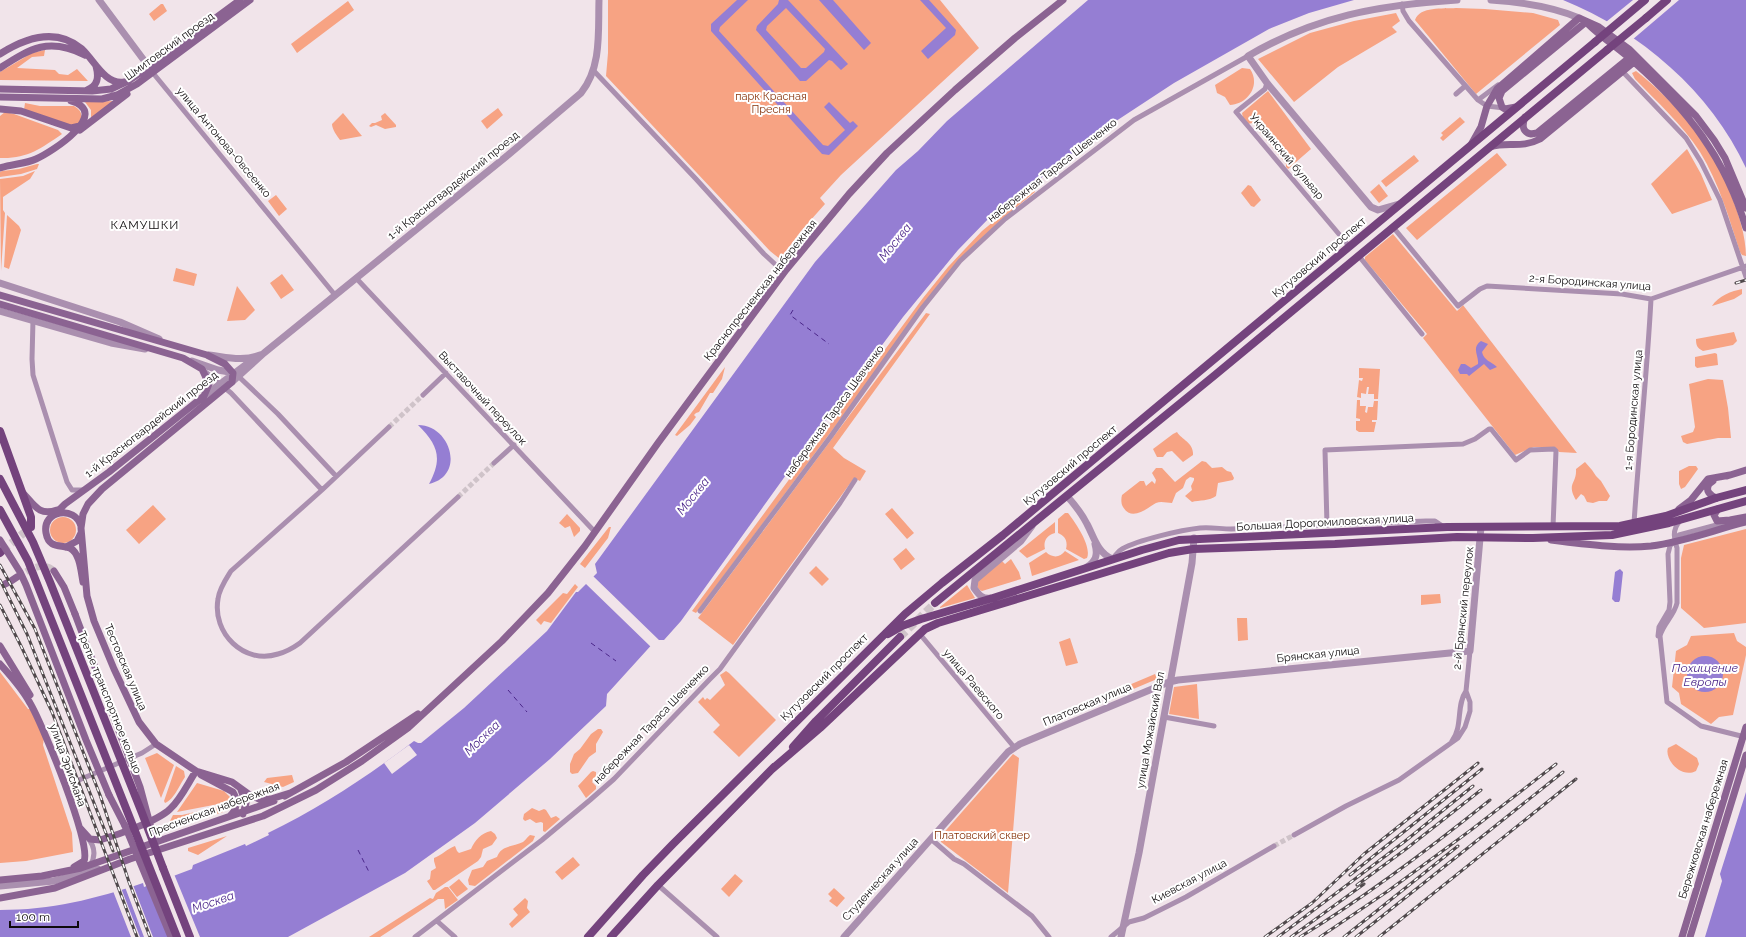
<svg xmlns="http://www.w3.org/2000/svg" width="1746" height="937" font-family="Raleway,sans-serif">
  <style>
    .green { fill: #f7a383 }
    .water { fill: #957ed3; fill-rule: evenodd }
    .pier { fill: #f1e4ea }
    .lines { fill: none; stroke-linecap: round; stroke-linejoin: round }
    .ferry { stroke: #4b268a; stroke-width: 1; stroke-dasharray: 5 4; stroke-linecap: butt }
    .minor-tunnel { stroke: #cfc3c9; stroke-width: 5; stroke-dasharray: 5 2.5; stroke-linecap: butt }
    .secondary-tunnel { stroke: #cfc3c9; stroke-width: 7; stroke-dasharray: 7 3.5; stroke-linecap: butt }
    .primary-tunnel { stroke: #cfc3c9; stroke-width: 8; stroke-dasharray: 8 4; stroke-linecap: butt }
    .minor { stroke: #aa8faf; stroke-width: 5 }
    .tertiary { stroke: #aa8faf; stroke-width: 7 }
    .secondary { stroke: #8b6392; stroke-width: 7 }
    .primary { stroke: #74437d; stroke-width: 8 }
    .rail-casing { stroke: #50494c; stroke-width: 3 }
    .rail { stroke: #fff; stroke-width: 1.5; stroke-dasharray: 4.5; stroke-linecap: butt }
    .secondary-bridge { stroke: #8b6392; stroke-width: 7 }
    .primary-bridge { stroke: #74437d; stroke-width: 8 }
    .labels { text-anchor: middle; stroke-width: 4; stroke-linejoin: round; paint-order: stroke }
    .street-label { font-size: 11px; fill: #0e0a0c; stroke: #fff }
    .park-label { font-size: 11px; fill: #87330b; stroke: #fff }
    .neighbourhood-label { font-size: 12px; letter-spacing: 1px; fill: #0e0a0c; stroke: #fff }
    .water-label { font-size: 12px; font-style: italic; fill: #4b268a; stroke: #fff }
  </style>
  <rect width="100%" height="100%" fill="#f1e4ea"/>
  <path class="green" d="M608 0H940L979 48 841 175 820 198 825 204 801 231 780 259 770 251 606 76 608 53Z
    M348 1 354 10 297 53 291 44Z
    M161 4H163L167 11 154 21 149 14Z
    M1456 8 1485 9 1533 13 1558 20 1560 25 1476 94 1415 20C1420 6 1443 9 1456 8Z
    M1396 13 1400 21 1392 27 1397 32 1338 67 1294 102 1258 59 1310 33 1354 21Z
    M45 50 44 56 32 57 17 68 55 70 59 74 68 75 77 69 88 81 0 80V72L32 53Z
    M1242 68 1250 69C1261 85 1248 104 1230 105L1225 97 1217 93 1215 85Z
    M1636 71C1643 76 1649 82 1655 87 1669 100 1683 114 1695 130 1718 159 1746 219 1746 256L1742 255 1740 252C1729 218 1719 183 1700 152 1682 124 1657 102 1635 79L1632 73Z
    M1268 91 1311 149 1288 169 1286 167V164L1252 123 1248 124 1243 118 1242 113Z
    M113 101 91 120V110L85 102Z
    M25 103 40 106H74C82 111 83 115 79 124L70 125 24 110Z
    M498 108 503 115 487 129 481 121Z
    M5 112 14 114 58 130 62 134C40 149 27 159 0 158V116Z
    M343 113 362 136 340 140C337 136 332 129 332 124Z
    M385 113 396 125V127L385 129 376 125 371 127 369 126 372 123H375L382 120 381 116Z
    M1460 117 1465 122 1443 141 1440 138 1443 135 1441 133Z
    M1687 149 1701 174 1712 200 1672 214 1651 184Z
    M1497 153 1507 165 1417 240 1406 228Z
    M1414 155 1419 161 1386 187 1381 181Z
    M37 164H39L37 169 21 174 0 177V172L2 171 19 169Z
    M35 171 30 179 3 197V210L5 213 1 271 0 179 23 176Z
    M1379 184 1388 196 1379 203 1370 192Z
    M1248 185 1251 186 1261 200 1254 207 1251 206 1241 193Z
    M1033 189 1035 192 1002 219 959 260 696 613 692 611 923 298 948 267 982 231Z
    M276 195 287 209 279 216 268 201Z
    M7 215 19 226 21 230 9 269 4 267Z
    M1393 234 1457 311 1463 305 1577 453 1559 452 1555 447H1534L1515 455 1423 338 1427 334 1365 260V257Z
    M176 268 197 274 194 286 173 281Z
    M282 274 294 290 281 299 270 283Z
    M237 286 255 310 245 320 227 321Z
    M1742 289V294L1734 299 1712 306C1718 296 1732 291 1742 289Z
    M926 313 930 314 833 448 844 458 866 471 860 481 854 478 733 645 698 618Z
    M1734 332 1737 341 1733 345 1703 351C1697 348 1696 345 1696 339Z
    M1715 353 1717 354 1718 365 1697 368 1695 366V357Z
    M725 367 722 379 713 393H710L699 412 696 413 694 415 696 417 690 425 677 436 675 435Z
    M1359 368 1380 369 1378 399H1374V394H1368L1369 387H1367L1366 394 1361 393V398L1357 397 1359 380 1362 381 1363 378H1359Z
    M1708 379 1723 380 1728 408 1731 438H1718L1687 444 1683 442 1681 436 1693 432 1695 427 1689 384Z
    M1357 400H1360V406H1366L1365 412 1367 413 1368 407H1373L1374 401H1378L1377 420H1372V422H1376L1374 432H1359L1356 430V421H1360V419L1356 418Z
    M1177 432C1182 440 1194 443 1193 455L1183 462 1172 451 1167 452 1163 457H1157L1153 449 1173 434Z
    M1202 461 1206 462 1212 468 1222 467 1227 471 1231 472 1234 478 1233 480 1218 483 1216 496C1210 501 1199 500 1192 502L1185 496 1192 490 1191 486 1194 480V478L1190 477 1186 480 1183 488 1176 493 1172 503C1167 503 1161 501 1156 503 1147 508 1132 522 1123 507 1121 504 1121 499 1122 495L1140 481H1144L1146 486 1152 481 1155 484 1156 480 1152 473 1156 468H1162L1175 482Z
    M1585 462 1592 470 1596 476 1601 481 1610 496 1607 501H1599L1593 503 1587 502 1584 496 1581 494 1576 500C1566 483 1577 484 1576 469Z
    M1689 466H1696L1698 469 1685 487 1681 489 1679 484V471Z
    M153 505 166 519 139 544 126 530Z
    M892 508 914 533 907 539 885 514Z
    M1065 513H1068C1075 522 1092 546 1087 558L1084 559 1066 549C1068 541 1065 536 1058 533V519Z
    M567 514 580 528V531L574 537 570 526 565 528 559 523Z
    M50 530a13 13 0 1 1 26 0a13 13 0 1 1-26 0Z
    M1055 522V533C1047 535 1043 541 1045 549L1027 558 1019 551Z
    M609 527H611L608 538 585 568 580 564Z
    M1746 529V623L1704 628 1681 608V558L1684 545Z
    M906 548 915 559 901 570 893 559Z
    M1065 551 1079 560 1032 576 1029 563 1046 552C1052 558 1060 558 1065 551Z
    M1011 559 1019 572 1021 579 982 591C977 589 977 586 977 581L1002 561 1005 564Z
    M816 566 829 579 822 586 809 573Z
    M575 584 578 587 551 623 544 621 541 625 536 620 563 593 567 594Z
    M967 585 975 598 940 608V607Z
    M1440 594 1441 603 1421 605V595Z
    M1237 618H1247L1248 640 1238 641Z
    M1734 633 1737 641 1746 647V655L1733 715 1719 717 1711 724 1681 704 1679 693 1672 687 1676 651 1687 645 1691 636Z
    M1070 638 1078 663 1066 666 1059 642Z
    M726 671 729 673 776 720 739 757 713 732 720 725 698 702 703 697 705 700 707 698 710 700 725 685 720 675Z
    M0 672 28 709H30L44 738 43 745 72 833 73 852 26 861 0 863Z
    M1155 674 1157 679 1131 690 1129 685Z
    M1197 684 1199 719 1169 714 1174 687Z
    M598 729H601L603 732 596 744V752L589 757 578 773 572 774 570 772V764L574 754 580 749 591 734Z
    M1676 744 1697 758 1699 764 1696 771C1681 779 1664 759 1668 748Z
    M157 753 174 765 161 798 145 758Z
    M1013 754 1019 758 1008 893 941 842 940 837Z
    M176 766 184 771 185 777C180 784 174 800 165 803L164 801Z
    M593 771 596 772V777L592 782 596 786V789L586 798 578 786 591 772Z
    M292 775 294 782 283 787 264 782 267 778Z
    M197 783 224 791 230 797 229 802 177 812Z
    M226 805 229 806 228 809 223 812 165 831 173 815H182Z
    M532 808 539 811 544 809 546 810 551 818 556 816 560 819 545 832 543 831V823L541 822 536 823 530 819 525 821 523 819 524 814Z
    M491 831 495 834 497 838 492 845 483 849 481 857 478 861 435 890H433L427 881 430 879 431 871 436 868 434 861V858C442 855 447 849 455 846L457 851 459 853 471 849C475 840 481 833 491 831Z
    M530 835 535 836 533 841 475 886 469 885 468 880 472 870 483 867 487 861 497 857C501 845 513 847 523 842 526 840 527 837 530 835Z
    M227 836 198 855 188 851V848Z
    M573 857 580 865 562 880 555 872Z
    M735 874 743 881 729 897 721 889Z
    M459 879 468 889 457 897 449 887Z
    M445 887H448L458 900 445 909 444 899H438L380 937H369L430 898 433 899 436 893Z
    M834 888 845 898 837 907 829 901 832 898 828 894Z
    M525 898 528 901 527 908 530 912 512 928 509 924 518 915 513 909Z"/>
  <path class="water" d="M737 0H748L720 27 719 31 823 145 828 146 845 130 824 107 829 102 850 123 853 121 858 126 829 155 822 154 711 31V24Z
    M779 0H788L848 64 841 70 832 61 829 60 806 81H800L756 30 757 26 778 4ZM786 8 825 49 824 52 806 68H801L766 30 767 26Z
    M819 0H833L871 43 864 50Z
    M920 0H929L956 30 955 35 928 59 921 51 946 28Z
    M1088 0H1354L1309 13 1269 29 1174 83 1110 125 991 216 958 250 903 317 809 443 681 621 664 640H656L607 694 606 706 550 759 475 823 405 873 288 937H0V910C51 910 95 899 143 883L144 887 192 869 193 865 245 844 246 846 269 835 268 833C320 808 368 776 414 741L418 743H421L464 708 547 631 576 592H578L597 573 595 564 815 262 896 170 918 151 947 121Z
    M1563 0H1746V168C1711 92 1640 31 1563 0Z
    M1481 341 1488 344 1482 352C1484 361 1491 361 1497 367L1490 370 1484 364 1469 376 1467 374H1460L1458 370 1461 364H1465L1471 368 1478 364C1479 355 1471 348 1481 341Z
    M418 425C451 425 466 476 429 484 443 458 438 445 418 425Z
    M1620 569 1623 572 1620 600 1619 602H1615L1612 599 1615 572Z
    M1687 674a18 18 0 1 1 36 0a18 18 0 1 1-36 0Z
    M1746 792V937H1705L1722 881 1720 874Z"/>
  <path class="pier" d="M1633 0H1679L1632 40 1606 22Z
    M592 575 661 642H657L652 648 585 583Z
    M409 745 417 755 392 774 384 763Z
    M174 874 200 937H168L146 884Z
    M133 885 153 937H144L125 887Z
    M121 888 140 937H131L113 891Z"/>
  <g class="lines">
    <path class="ferry" d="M793 310 790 315 829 344
      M591 643 616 661
      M508 690 527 712
      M358 850 369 872"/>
    <path class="minor-tunnel" d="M389 427 423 395
      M458 497 494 463
      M1274 846 1294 835"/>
    <path class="secondary-tunnel" d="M17 577C28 571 42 560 54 571"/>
    <path class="primary-tunnel" d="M2 551 31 527
      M900 637 935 603"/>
    <path class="minor" d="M1402 4 1403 11 1409 21 1478 100 1487 106 1504 108
      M593 70 696 179 764 254 777 266 786 270
      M1623 72 1686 138 1701 162 1720 200 1746 277
      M153 73 335 295
      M1267 83 1265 89 1236 112 1349 246
      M1456 94 1464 87
      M1478 100 1498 85
      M1393 227 1458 306 1480 289 1487 286 1622 294 1651 299 1746 266
      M1358 255 1422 334
      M356 278 595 532
      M33 320 32 359 33 375 67 482 72 490H83
      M203 370 231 393 322 490
      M236 374 278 414 336 476
      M423 395 446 373
      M389 427 322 490 231 571C226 579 219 589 218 599 212 633 244 665 278 654 286 652 293 648 300 643L458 497
      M494 463 514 445
      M1680 521C1672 529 1674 540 1677 548V603C1674 616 1663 624 1660 636L1667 702 1701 726 1745 737
      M1634 523C1639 448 1647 374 1651 299
      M1327 525 1325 450 1463 444 1475 439 1489 429H1491L1516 460 1530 450 1554 449 1556 451 1553 527
      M1113 558C1116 555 1118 551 1122 549 1138 540 1181 530 1200 528 1211 527 1221 529 1231 529L1426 521H1435L1444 527
      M700 611 831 436 923 307 960 261 1005 219 1134 120 1248 56
      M919 633 1014 747
      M1658 636 1659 627 1669 610 1670 602 1668 554 1670 546 1679 535 1724 523
      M1164 717 1214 726
      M1452 741C1463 727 1456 705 1466 691L1470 651
      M72 800 74 787 79 780 142 753 156 744
      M1294 835 1346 806 1399 780 1458 738 1465 727 1470 711V702L1466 691
      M87 837C95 846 96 856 90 866
      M931 839 954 859 964 864 1032 916 1049 937
      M658 885 717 937
      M437 921 455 937
      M415 937 542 840 590 800 614 779 710 679 720 669 840 503 855 480
      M1111 937 1129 922 1144 918 1186 897 1274 846"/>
    <path class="tertiary" d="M99 0 152 71
      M1491 0C1520 2 1551 6 1579 18
      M1399 204 1378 210 1371 207 1267 83 1248 56C1316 16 1379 5 1457 0
      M0 283 120 322 159 339
      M0 311 111 343 145 349
      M209 355C226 357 243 362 260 355
      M192 361 218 370 235 373
      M232 382 264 353 508 155 581 93C602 67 598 31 599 0
      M204 396 248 363
      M1067 496C1075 505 1082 514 1087 524 1094 537 1097 552 1112 559
      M1087 567C1096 561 1098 555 1095 544
      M991 598C982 599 979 595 974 588L975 580 1021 541 1032 526
      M0 886 54 881 98 869
      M844 937 1008 752 1020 744 1169 682 1178 680 1470 651 1481 527
      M1121 937 1139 853 1192 563 1194 538"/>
    <path class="secondary" d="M1588 24C1602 38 1620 49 1635 63 1687 109 1726 159 1746 228
      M0 54C25 38 56 27 82 49 94 60 105 85 124 82
      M0 68C31 48 49 37 85 55
      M0 89 92 91 111 89 128 81 149 67 240 0
      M87 90C98 86 99 77 96 66
      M0 97 102 99 117 95 137 84 250 0
      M1516 107 1505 109 1502 107 1499 98 1502 91 1586 22
      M0 109 21 111 71 128 80 126
      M1525 117C1522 125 1522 132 1531 134L1537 133 1629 58 1633 57
      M80 130 127 94
      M1472 143 1481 127 1487 106 1497 89 1579 18 1599 27 1629 49 1696 116 1714 140 1725 158 1746 208
      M1490 147C1508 141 1521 149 1540 139L1634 62 1636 58
      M0 168C12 164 25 164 36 159 52 152 112 113 71 101
      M0 295 207 355 225 364 233 373 232 382 102 489 88 504 83 514 81 528 87 596 94 621 114 669 139 722 156 744 196 771 232 782 250 795 259 799H271L290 793
      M0 304 183 358 202 369 209 384 204 396 109 472 65 504 55 514
      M1727 476 1746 470
      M1713 481 1709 484C1705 491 1710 495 1716 498
      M23 493C35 506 39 516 57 510
      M1679 509 1691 500 1708 479 1730 475
      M1718 509 1714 515 1717 521 1730 520 1746 517
      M81 526C75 505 42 510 46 533 49 550 62 544 70 548 80 553 81 572 83 582
      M1551 540C1584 544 1618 549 1651 546 1684 542 1714 530 1746 522
      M66 547 77 541 81 533
      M54 571 64 587 75 614
      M11 581 17 577
      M5 584 7 583
      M0 646 30 695
      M0 664C11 676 22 688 30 703 42 723 92 844 84 861L74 867
      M201 775 233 792C238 800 237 810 230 816
      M241 790 246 803 243 814
      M109 795 125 826
      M285 796 346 762 418 714
      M80 828 90 839 100 840C117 835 158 821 170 809 181 799 188 783 196 771
      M0 880 42 876 81 868 274 801
      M0 898 55 888 130 859 263 816 316 790 362 761 408 728 502 641 548 593 585 546 658 443 786 270 849 194 887 153 955 90 1015 38 1063 0
      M1682 937 1746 727
      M1690 937 1746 755"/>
    <path class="primary" d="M1646 18 1667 0
      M0 431 31 517V527
      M0 553 2 551
      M935 603 1215 375 1607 50
      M888 634 902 626 921 619 993 598 1142 550 1179 540 1447 527 1620 526 1666 516 1716 498
      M793 747 816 721 900 637
      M771 770 820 728 925 629 938 623 1169 553 1193 549 1335 544 1457 537 1533 538 1612 535 1669 523 1746 501
      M163 868 190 937
      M588 937 643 875 673 844 905 614 942 583 1003 535 1595 42
      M611 937 658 885 774 767"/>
    <g class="rail-casing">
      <path id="rail" d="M1736 283 1746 280
        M0 565 35 629 100 795 129 882 150 937
        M0 580 27 634 113 851
        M0 605 21 646 52 712 137 937
        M1350 875 1482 769
        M1357 885 1406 849 1481 790
        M1265 937 1312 903 1364 854 1478 763
        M1278 937 1404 842 1473 786
        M1291 937 1364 884
        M1300 937C1367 896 1429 849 1490 800
        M1320 937 1388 891 1471 830 1556 764
        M1344 937 1458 846
        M1356 937 1563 772
        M1379 937 1576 779"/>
    </g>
    <use href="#rail" class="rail"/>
    <path class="secondary-bridge" d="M0 540 20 572 26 585 86 740 109 795
      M75 614 140 787 151 828
      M125 826 171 937"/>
    <path class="primary-bridge" d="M1595 42 1645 0
      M1607 50 1646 18
      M0 479 33 542 50 582 142 813 163 868
      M1716 498 1746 490
      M0 510 28 561 177 937"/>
  </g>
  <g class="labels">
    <g class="street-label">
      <text transform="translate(169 46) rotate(-36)" y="4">Шмитовский проезд</text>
      <text transform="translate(224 142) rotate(50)" y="4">улица Антонова-Овсеенко</text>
      <text transform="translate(1287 156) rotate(50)" y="4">Украинский бульвар</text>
      <text transform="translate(1052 170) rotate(-38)" y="4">набережная Тараса Шевченко</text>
      <text transform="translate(453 185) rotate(-39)" y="4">1-й Красногвардейский проезд</text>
      <text transform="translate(1319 257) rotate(-40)" y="4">Кутузовский проспект</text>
      <text transform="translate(1590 282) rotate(4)" y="4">2-я Бородинская улица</text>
      <text transform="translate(760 290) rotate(-52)" y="4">Краснопресненская набережная</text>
      <text transform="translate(483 398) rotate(47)" y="4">Выставочный переулок</text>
      <text transform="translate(1633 410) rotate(-85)" y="4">1-я Бородинская улица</text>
      <text transform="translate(834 411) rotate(-54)" y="4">набережная Тараса Шевченко</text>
      <text transform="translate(151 424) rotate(-38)" y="4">1-й Красногвардейский проезд</text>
      <text transform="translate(1070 465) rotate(-40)" y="4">Кутузовский проспект</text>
      <text transform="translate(1325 522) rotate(-3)" y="4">Большая Дорогомиловская улица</text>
      <text transform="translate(1463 608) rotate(-84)" y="4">2-й Брянский переулок</text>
      <text transform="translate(1318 654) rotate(-6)" y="4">Брянская улица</text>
      <text transform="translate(126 667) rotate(67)" y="4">Тестовская улица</text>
      <text transform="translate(824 677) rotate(-45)" y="4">Кутузовский проспект</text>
      <text transform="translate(974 684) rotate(50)" y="4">улица Раевского</text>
      <text transform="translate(110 702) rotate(68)" y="4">Третье транспортное кольцо</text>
      <text transform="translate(1087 704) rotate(-23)" y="4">Платовская улица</text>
      <text transform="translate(651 724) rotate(-46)" y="4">набережная Тараса Шевченко</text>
      <text transform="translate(1150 730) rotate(-80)" y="4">улица Можайский Вал</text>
      <text transform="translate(68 765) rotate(70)" y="4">улица Эрисмана</text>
      <text transform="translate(214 809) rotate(-20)" y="4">Пресненская набережная</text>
      <text transform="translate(1703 829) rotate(-73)" y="4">Бережковская набережная</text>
      <text transform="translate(880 879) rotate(-48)" y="4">Студенческая улица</text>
      <text transform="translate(1189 881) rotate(-28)" y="4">Киевская улица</text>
    </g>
    <g class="park-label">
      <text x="771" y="100">парк Красная<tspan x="771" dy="13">Пресня</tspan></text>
      <text x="982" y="839">Платовский сквер</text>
    </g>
    <g class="neighbourhood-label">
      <text x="145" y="229">КАМУШКИ</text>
    </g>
    <g class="water-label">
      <text transform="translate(895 242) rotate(-51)" y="4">Москва</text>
      <text transform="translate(693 496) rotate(-51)" y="4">Москва</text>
      <text x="1705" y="672">Похищение<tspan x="1705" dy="14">Европы</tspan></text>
      <text transform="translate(482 738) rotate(-44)" y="4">Москва</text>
      <text transform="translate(213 902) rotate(-19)" y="4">Москва</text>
    </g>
  </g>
  <path d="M10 921v6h68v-6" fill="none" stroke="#0e0a0c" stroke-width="2"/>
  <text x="16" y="921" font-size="12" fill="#0e0a0c" stroke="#ffffff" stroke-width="3" paint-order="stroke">100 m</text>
</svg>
